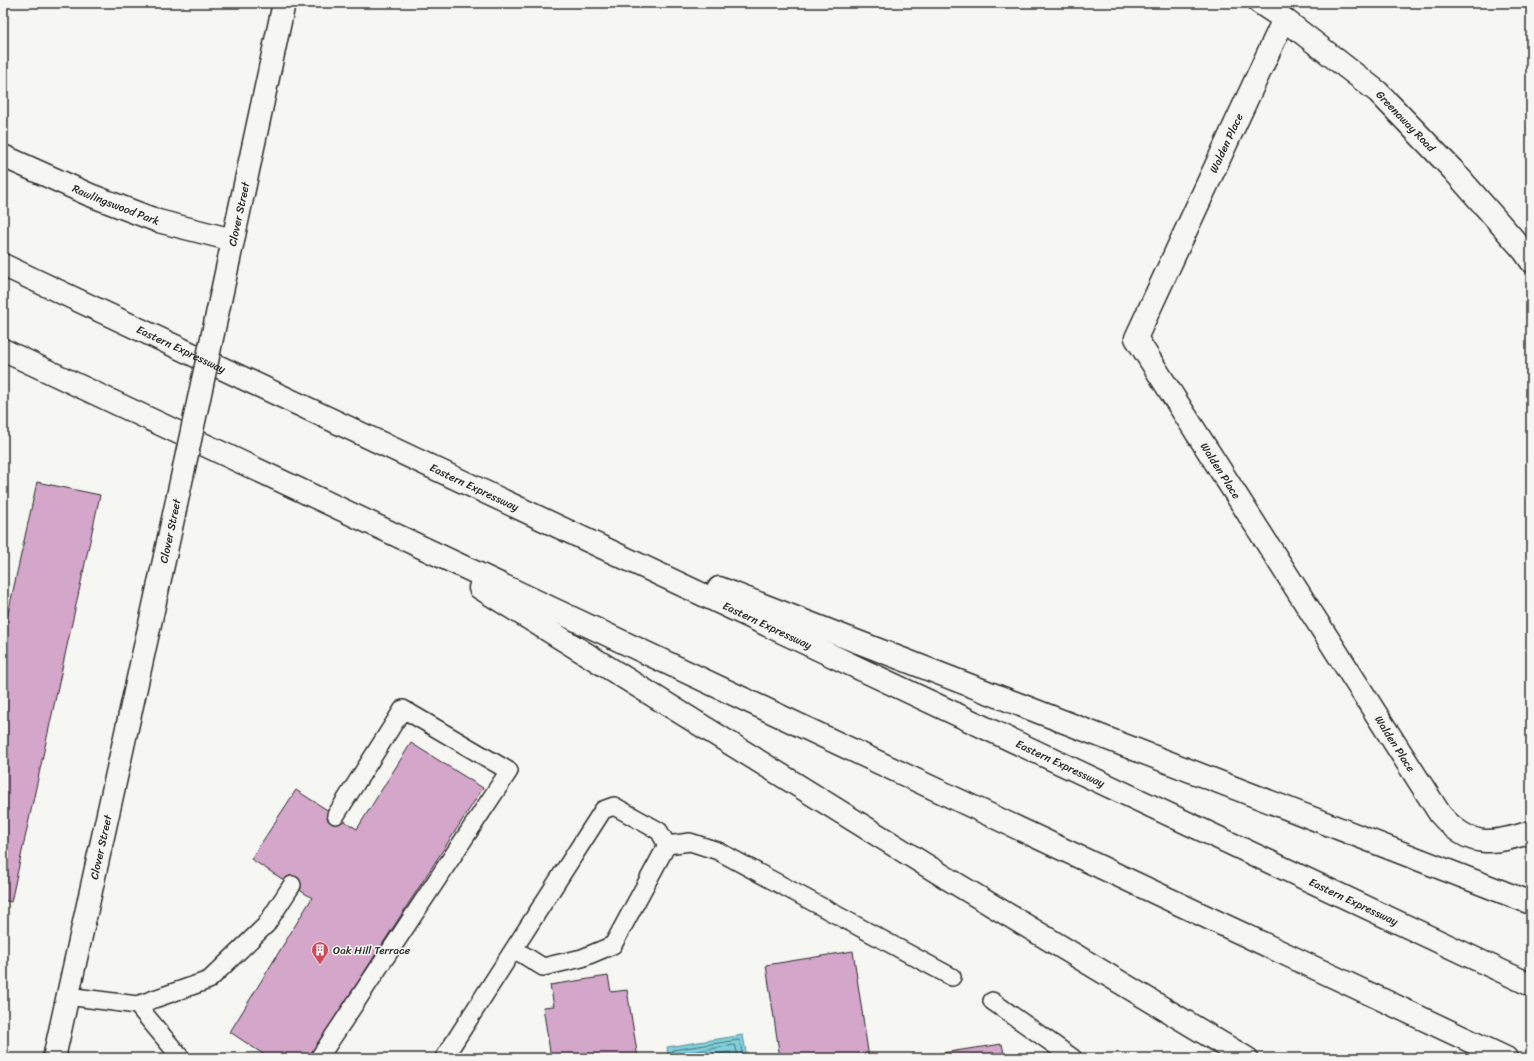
<svg xmlns="http://www.w3.org/2000/svg" width="1534" height="1061" font-family="Sriracha,sans-serif">
  <style>
    .water { fill: #80d0dc; stroke: #5e8e95 }
    .lines { fill: none; stroke-linecap: round; stroke-linejoin: round }
    .shore { stroke: #4d6d72; stroke-width: 1 }
    .building { fill: #d3a6ca; stroke: #2b2b2b }
    .service-casing { stroke: #2b2b2b; stroke-width: 20 }
    .minor-casing { stroke: #2b2b2b; stroke-width: 25 }
    .motorway-casing { stroke: #2b2b2b; stroke-width: 25 }
    .service { stroke: #f6f6f2; stroke-width: 17 }
    .minor { stroke: #f6f6f2; stroke-width: 22 }
    .motorway { stroke: #f6f6f2; stroke-width: 22 }
    .minor-bridge-casing { stroke: #2b2b2b; stroke-width: 25; stroke-linecap: butt }
    .minor-bridge { stroke: #f6f6f2; stroke-width: 22 }
    .labels { text-anchor: middle; stroke-width: 3; stroke-linejoin: round; paint-order: stroke }
    .street-label { font-size: 11px; fill: #2b2b2b; stroke: #f6f6f2 }
    .poi-label { font-size: 11px; fill: #2b2b2b; stroke: #f6f6f2; text-anchor: start }
  </style>
  <rect width="100%" height="100%" fill="#f6f6f2"/>
  <filter id="ink" filterUnits="userSpaceOnUse"><feTurbulence type="fractalNoise" baseFrequency=".025" numOctaves="2"/><feDisplacementMap in="SourceGraphic" scale="8" xChannelSelector="R" yChannelSelector="G"/><feConvolveMatrix kernelMatrix="1 2 1 2 8 2 1 2 1" color-interpolation-filters="sRGB"/></filter>
  <g filter="url(#ink)">
    <path class="water" d="M743 1035 747 1058H668L667 1047Z"/>
    <g class="lines">
      <path class="shore" d="M672 1058V1052L673 1050 738 1040 740 1041 743 1058
        M677 1058 679 1054 734 1045 736 1047 738 1058
        M693 1058 729 1052 731 1053 732 1058"/>
    </g>
    <path class="building" d="M37 482 100 495 11 902 3 900V636Z
      M411 743 483 788 309 1058H269L230 1032 312 898 251 859 296 790 357 829Z
      M853 951 869 1058H780L766 965Z
      M608 976 611 992 627 990 638 1058H551L543 1007 554 1006 550 985Z
      M1002 1044 1005 1058H908Z"/>
    <g class="lines">
      <g class="service-casing">
        <path id="service" d="M667 845 690 842 718 851 952 977
          M67 996 137 1005
          M992 1001 1073 1058
          M181 1058 137 1005 209 980 266 925 292 885
          M319 1058 509 771 403 709 336 815
          M444 1058 603 810 614 806 659 831 667 845 613 945 582 958 543 967 514 949"/>
      </g>
      <g class="minor-casing">
        <g id="minor">
          <path id="s1" d="M1260 3 1284 19 1378 92 1452 169 1524 251 1531 261"/>
          <path id="s2" d="M1284 19 1136 338 1440 814C1469 848 1491 845 1531 832"/>
          <path id="s3" d="M3 156 90 195 158 221 233 240"/>
          <path id="s4" d="M229 259 284 3"/>
          <path id="s5" d="M54 1058 165 556"/>
        </g>
      </g>
      <g class="motorway-casing">
        <g id="motorway">
          <path id="s6" d="M3 265 1531 985"/>
          <path d="M3 350 1506 1058"/>
          <path d="M480 588 950 880 1246 1058"/>
          <path d="M719 588 1531 903"/>
        </g>
      </g>
      <use href="#service" class="service"/>
      <use href="#minor" class="minor"/>
      <use href="#motorway" class="motorway"/>
      <g class="minor-bridge-casing">
        <path id="minor-bridge" d="M165 556 229 259"/>
      </g>
      <use href="#minor-bridge" class="minor-bridge"/>
    </g>
  </g>
  <defs>
    <g id="building-pin" transform="scale(0.9)"><path d="M0 17L-7.5 6A9.5 9.5 0 1 1 7.5 6Z" fill="#d1495b" stroke="#f6f6f2"/><path d="M-4-6H4V6H1V3H-1V6H-4ZM-2.5-4.3h1.7v1.8h-1.7ZM.8-4.3h1.7v1.8H.8ZM-2.5-1h1.7V.8h-1.7ZM.8-1h1.7V.8H.8Z" fill="#fff"/></g>
  </defs>
  <g fill-rule="evenodd">
    <use href="#building-pin" x="320" y="950"/>
  </g>
  <g class="labels">
    <g class="street-label">
      <text dy="4" stroke="none"><textPath href="#s1" startOffset="188">Greenaway Road</textPath></text>
      <text transform="translate(1226 143) rotate(-65)" y="4">Walden Place</text>
      <text dy="4" stroke="none"><textPath href="#s3" startOffset="123">Rawlingswood Park</textPath></text>
      <text dy="4" stroke="none"><textPath href="#s4" startOffset="46">Clover Street</textPath></text>
      <text dy="4" stroke="none"><textPath href="#s6" startOffset="197">Eastern Expressway</textPath></text>
      <text dy="4" stroke="none"><textPath href="#s2" startOffset="509">Walden Place</textPath></text>
      <text dy="4" stroke="none"><textPath href="#s6" startOffset="521">Eastern Expressway</textPath></text>
      <text transform="translate(170 531) rotate(-78)" y="4">Clover Street</text>
      <text dy="4" stroke="none"><textPath href="#s6" startOffset="845">Eastern Expressway</textPath></text>
      <text dy="4" stroke="none"><textPath href="#s2" startOffset="833">Walden Place</textPath></text>
      <text dy="4" stroke="none"><textPath href="#s6" startOffset="1169">Eastern Expressway</textPath></text>
      <text dy="4" stroke="none"><textPath href="#s5" startOffset="216">Clover Street</textPath></text>
      <text dy="4" stroke="none"><textPath href="#s6" startOffset="1493">Eastern Expressway</textPath></text>
    </g>
    <g class="poi-label">
      <text x="333" y="954">Oak Hill Terrace</text>
    </g>
  </g>
  <rect width="1534" height="1061" fill="none" stroke="#f6f6f2" stroke-width="16"/>
  <rect x="8" y="8" width="1518" height="1045" fill="none" stroke="#2b2b2b" stroke-width="1.5" filter="url(#ink)"/>
</svg>
